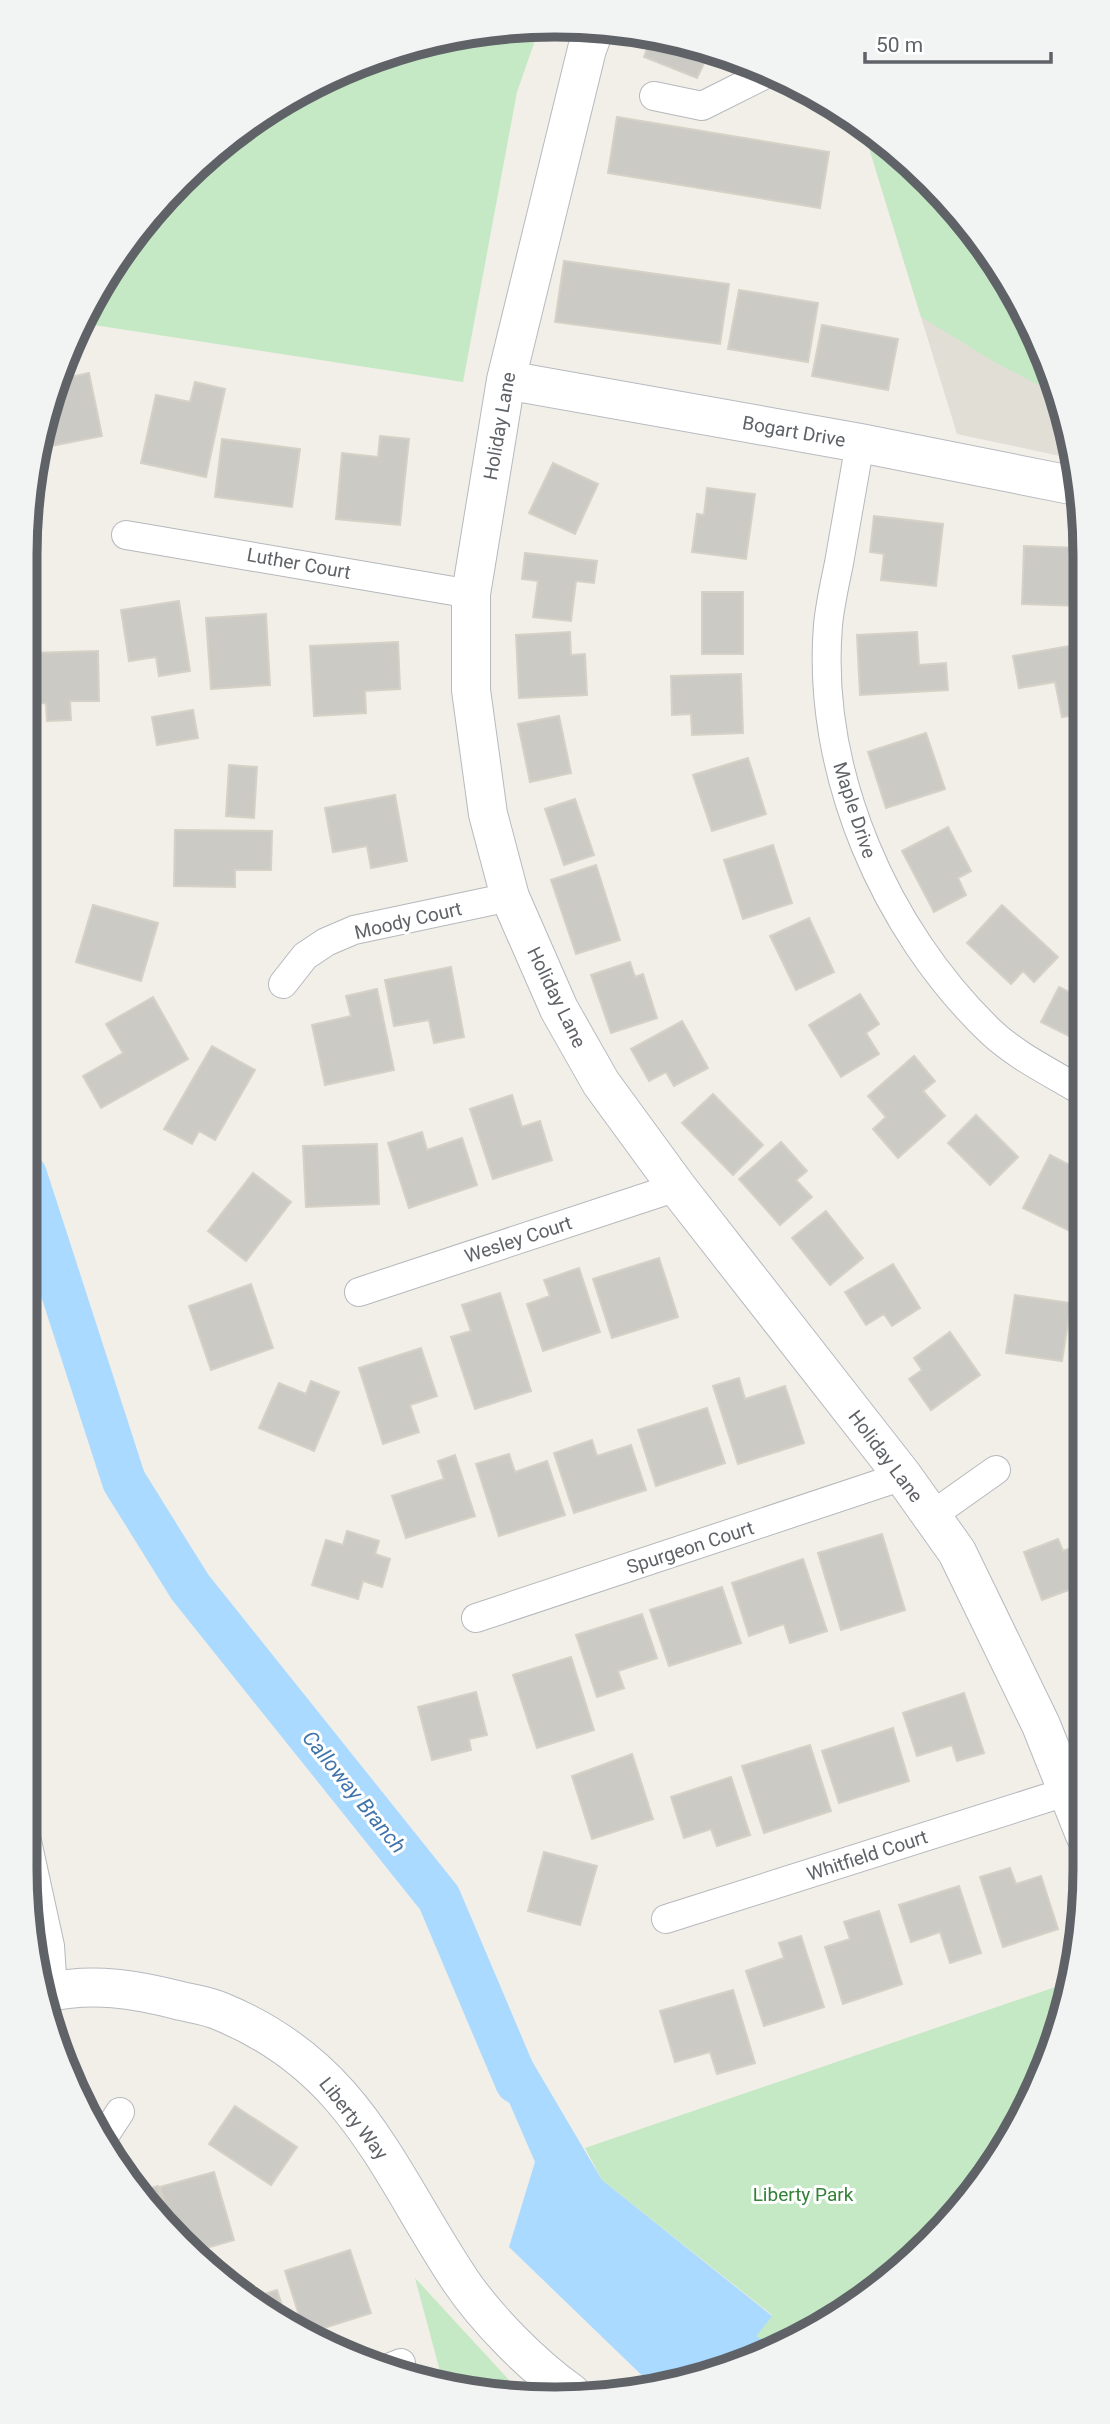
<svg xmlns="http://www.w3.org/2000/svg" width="1110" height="2424" font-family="Roboto,sans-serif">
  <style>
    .education { fill: #e1ded6 }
    .green { fill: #c5e8c5 }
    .water { fill: #aadaff }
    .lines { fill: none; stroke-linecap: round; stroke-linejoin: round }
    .river { stroke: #aadaff; stroke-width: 44 }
    .building { fill: #cccac5; stroke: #d6d1c6; stroke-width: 2 }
    .street-casing { stroke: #b5b8bc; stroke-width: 30 }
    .secondary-casing { stroke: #b6babf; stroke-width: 40 }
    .street { stroke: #fff; stroke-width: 28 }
    .secondary { stroke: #fff; stroke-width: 38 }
    .labels { text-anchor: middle; stroke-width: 6; stroke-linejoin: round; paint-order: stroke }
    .street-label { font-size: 19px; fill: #5f6368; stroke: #fff }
    .park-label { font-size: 19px; fill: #348238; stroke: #fff }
    .water-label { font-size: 21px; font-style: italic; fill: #4174aa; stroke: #fff }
    .rim { fill: none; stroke: #5f6368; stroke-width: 9 }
  </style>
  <rect width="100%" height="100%" fill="#f1efe8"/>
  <path class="education" d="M862 125 878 134 976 232 1045 352 1074 459 957 434Z"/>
  <path class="green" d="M540 26 517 92 463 382 81 323 114 261 180 180 260 114 352 65 451 35Z
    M862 125 878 134 976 232 1045 352 1056 394 996 363 921 317Z
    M1073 1981 1045 2072 954 2219 820 2329 731 2369 772 2315 602 2180 585 2148Z
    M415 2278 509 2380 522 2392 452 2389 444 2386Z"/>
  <path class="water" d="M509 2022 602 2180 772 2316 731 2369 655 2388 509 2247 535 2162 479 2033Z"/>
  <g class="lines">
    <path class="river" d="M25 1175 124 1481 190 1587 439 1898 517 2082
      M691 2326 752 2359"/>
  </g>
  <path class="building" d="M652 36 669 43 671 39 719 53 715 65 705 61 697 78 644 57Z
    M617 117 829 152 820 208 608 173Z
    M564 261 729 284 720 344 555 322Z
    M739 290 818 303 808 362 728 349Z
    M822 325 898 339 888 390 812 376Z
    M89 373 102 436 41 448 39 437 51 399 61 397 57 380Z
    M195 382 225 389 206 477 141 463 156 395 190 402Z
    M380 436 409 439 400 525 336 519 342 453 378 457Z
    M222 439 300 449 292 507 215 497Z
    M553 463 598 484 575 534 529 513Z
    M707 488 755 494 746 559 692 552 697 514 704 515Z
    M874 516 943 524 936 586 881 580 884 554 870 552Z
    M1024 546 1081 548V606L1022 604Z
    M525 553 597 561 594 583 576 581 571 621 533 617 538 581 522 579Z
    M25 578 37 615 25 619Z
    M702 592H743V654H702Z
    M179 601 190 671 159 676 156 657 129 661 121 610Z
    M266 614 270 685 211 689 206 618Z
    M570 632 571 655 585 654 587 695 519 698 516 635Z
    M917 632 919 665 946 663 948 690 860 695 857 635Z
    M398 642 400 689 365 691 366 713 314 716 310 646Z
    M1081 644 1082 714 1062 717 1055 682 1019 688 1013 656Z
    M98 651 99 701H70L71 720 47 721 46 703 25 704V670H31L30 653Z
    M741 674 743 733 692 735 691 714 672 715 671 676Z
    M193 710 198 738 157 745 152 717Z
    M559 716 571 773 530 782 518 724Z
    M926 733 945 789 886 808 868 752Z
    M748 758 766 814 712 831 693 775Z
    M229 765 257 767 254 818 226 816Z
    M1082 770V793L1072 777Z
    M1082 793V814L1073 799Z
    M395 795 407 861 371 868 367 846 333 852 325 808Z
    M575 799 594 855 564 865 545 809Z
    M948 827 971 871 958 878 966 895 934 912 902 851Z
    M175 830 272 831 271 870H235V887L174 886Z
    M773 845 792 903 743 919 724 860Z
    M596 865 620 940 576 954 551 880Z
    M93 905 158 923 141 981 76 962Z
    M1002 905 1058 957 1034 982 1023 971 1011 984 967 943Z
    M809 918 834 972 796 990 770 936Z
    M630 962 635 977 643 974 657 1018 611 1033 591 975Z
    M451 967 464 1037 434 1043 429 1020 394 1026 385 980Z
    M1059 987 1083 999V1043L1041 1022Z
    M377 989 394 1070 325 1085 312 1025 351 1016 346 996Z
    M860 994 879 1024 866 1033 879 1054 841 1077 809 1025Z
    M153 997 188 1059 101 1108 83 1076 123 1053 106 1024Z
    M682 1021 708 1068 674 1086 666 1072 649 1081 631 1049Z
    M212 1046 255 1070 215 1140 199 1131 192 1144 164 1129Z
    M914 1056 935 1081 923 1091 945 1116 898 1158 873 1129 886 1117 868 1096Z
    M713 1094 763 1145 733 1175 682 1123Z
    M512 1095 522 1127 540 1121 552 1160 493 1179 470 1109Z
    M976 1115 1018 1157 990 1185 948 1143Z
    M422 1132 427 1150 462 1138 477 1185 409 1208 388 1143Z
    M781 1142 807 1171 796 1180 812 1197 780 1225 739 1179Z
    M377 1144 379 1204 306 1207 303 1146Z
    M1050 1155 1083 1172V1178L1077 1189 1083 1192V1225L1078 1235 1023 1208Z
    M253 1173 291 1202 246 1261 208 1231Z
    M826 1211 863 1258 830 1285 792 1238Z
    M659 1258 678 1317 612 1338 593 1279Z
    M893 1264 920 1308 892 1326 884 1314 866 1325 845 1292Z
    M579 1268 600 1332 543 1351 527 1304 550 1296 544 1280Z
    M251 1284 273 1348 211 1370 189 1306Z
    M500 1293 531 1391 475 1409 451 1337 471 1331 462 1305Z
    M1015 1295 1071 1303 1062 1361 1006 1353Z
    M950 1332 980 1375 931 1410 909 1379 922 1370 914 1358Z
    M421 1348 437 1396 410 1405 419 1432 383 1444 359 1368Z
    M739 1378 745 1399 785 1386 804 1443 738 1464 713 1386Z
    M311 1381 339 1392 314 1451 259 1428 279 1383 306 1394Z
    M1084 1389V1421L1073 1393Z
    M707 1408 725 1463 656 1486 638 1430Z
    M592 1440 597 1456 631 1445 646 1490 574 1513 554 1453Z
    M509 1454 515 1472 547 1461 565 1515 499 1536 476 1464Z
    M455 1455 475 1516 406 1538 392 1496 444 1479 438 1461Z
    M347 1531 379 1541 375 1554 390 1559 382 1587 363 1581 358 1599 312 1585 326 1540 343 1545Z
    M882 1534 905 1610 841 1630 818 1553Z
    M1058 1539 1063 1551 1084 1543 1085 1584 1042 1600 1024 1552Z
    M803 1559 827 1631 790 1643 784 1624 749 1636 732 1583Z
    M722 1587 741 1643 669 1666 650 1610Z
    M642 1614 657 1658 618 1671 624 1688 597 1697 576 1635Z
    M571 1657 594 1730 537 1748 513 1675Z
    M476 1692 487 1735 469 1739 471 1750 432 1760 418 1707Z
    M964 1693 984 1753 957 1761 952 1745 917 1756 903 1713Z
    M893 1728 909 1781 839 1803 822 1751Z
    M810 1745 831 1811 764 1833 742 1766Z
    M632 1754 653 1819 592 1839 572 1776Z
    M731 1777 750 1835 717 1846 711 1829 684 1838 671 1797Z
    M544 1852 597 1866 580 1925 528 1911Z
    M1010 1868 1016 1884 1041 1876 1058 1929 1003 1947 980 1877Z
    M959 1886 981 1953 950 1963 940 1932 911 1942 899 1905Z
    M879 1911 902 1984 843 2004 825 1947 850 1939 844 1922Z
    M801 1936 824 2007 764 2026 746 1971 784 1958 779 1943Z
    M733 1990 755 2063 717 2074 710 2052 675 2062 660 2011Z
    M235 2106 297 2147 271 2185 209 2144Z
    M214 2172 234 2240 196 2251 182 2240 178 2226 172 2228 160 2187Z
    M158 2186 171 2231 156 2218 137 2192Z
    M350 2250 371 2313 305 2334 285 2271Z
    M277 2290 289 2328 252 2298Z"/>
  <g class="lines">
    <g class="street-casing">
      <path id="street" d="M654 96 702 106 770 72
        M860 443C853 483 846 523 839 563 835 583 830 604 828 625 816 772 885 930 990 1031 1016 1056 1052 1073 1083 1092
        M126 535 471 594
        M283 984 305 956 326 942 354 930 510 897
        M359 1292 677 1187
        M931 1516 996 1470
        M476 1618 903 1476
        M25 1832 50 1946 53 1991
        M666 1919 1069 1791
        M101 2141 120 2112
        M391 2367 401 2363"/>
    </g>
    <g class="secondary-casing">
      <path id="secondary" d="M595 28 587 49 506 380 471 594V690L488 814 510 897 559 1009 601 1083 677 1187 903 1476 957 1552 1041 1725 1085 1835
        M506 380 860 443 1081 487
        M45 1993C93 1982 134 1989 181 2001 195 2004 210 2006 222 2012 355 2067 387 2170 460 2280 487 2320 532 2365 571 2393"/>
    </g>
    <use href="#street" class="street"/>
    <use href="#secondary" class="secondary"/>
  </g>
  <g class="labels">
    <g class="street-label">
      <text transform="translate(499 426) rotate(-80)" y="7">Holiday Lane</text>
      <text transform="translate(794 431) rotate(10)" y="7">Bogart Drive</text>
      <text transform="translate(299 563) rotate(10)" y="7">Luther Court</text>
      <text transform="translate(855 810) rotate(72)" y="7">Maple Drive</text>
      <text transform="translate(408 920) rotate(-13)" y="7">Moody Court</text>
      <text transform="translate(557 997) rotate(64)" y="7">Holiday Lane</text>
      <text transform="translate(518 1239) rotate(-18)" y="7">Wesley Court</text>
      <text transform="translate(886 1456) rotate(53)" y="7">Holiday Lane</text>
      <text transform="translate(690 1547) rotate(-18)" y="7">Spurgeon Court</text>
      <text transform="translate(867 1855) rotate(-18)" y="7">Whitfield Court</text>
      <text transform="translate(354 2118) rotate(52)" y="7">Liberty Way</text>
    </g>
    <g class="park-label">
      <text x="803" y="2201">Liberty Park</text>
    </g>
    <g class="water-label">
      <text transform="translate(354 1792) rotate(51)" y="7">Calloway Branch</text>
    </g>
  </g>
  <path d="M0 0H1110V2424H0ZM555 37H555A518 518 0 0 1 1073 555V1869A518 518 0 0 1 555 2387H555A518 518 0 0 1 37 1869V555A518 518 0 0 1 555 37Z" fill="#f2f3f3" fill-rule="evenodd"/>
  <path class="rim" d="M555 37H555A518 518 0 0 1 1073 555V1869A518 518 0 0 1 555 2387H555A518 518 0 0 1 37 1869V555A518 518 0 0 1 555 37Z"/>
  <path d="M865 52v10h186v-10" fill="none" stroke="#5f6368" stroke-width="3.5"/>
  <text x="876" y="52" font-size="21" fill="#5f6368" stroke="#ffffff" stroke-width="5" paint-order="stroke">50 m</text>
</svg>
